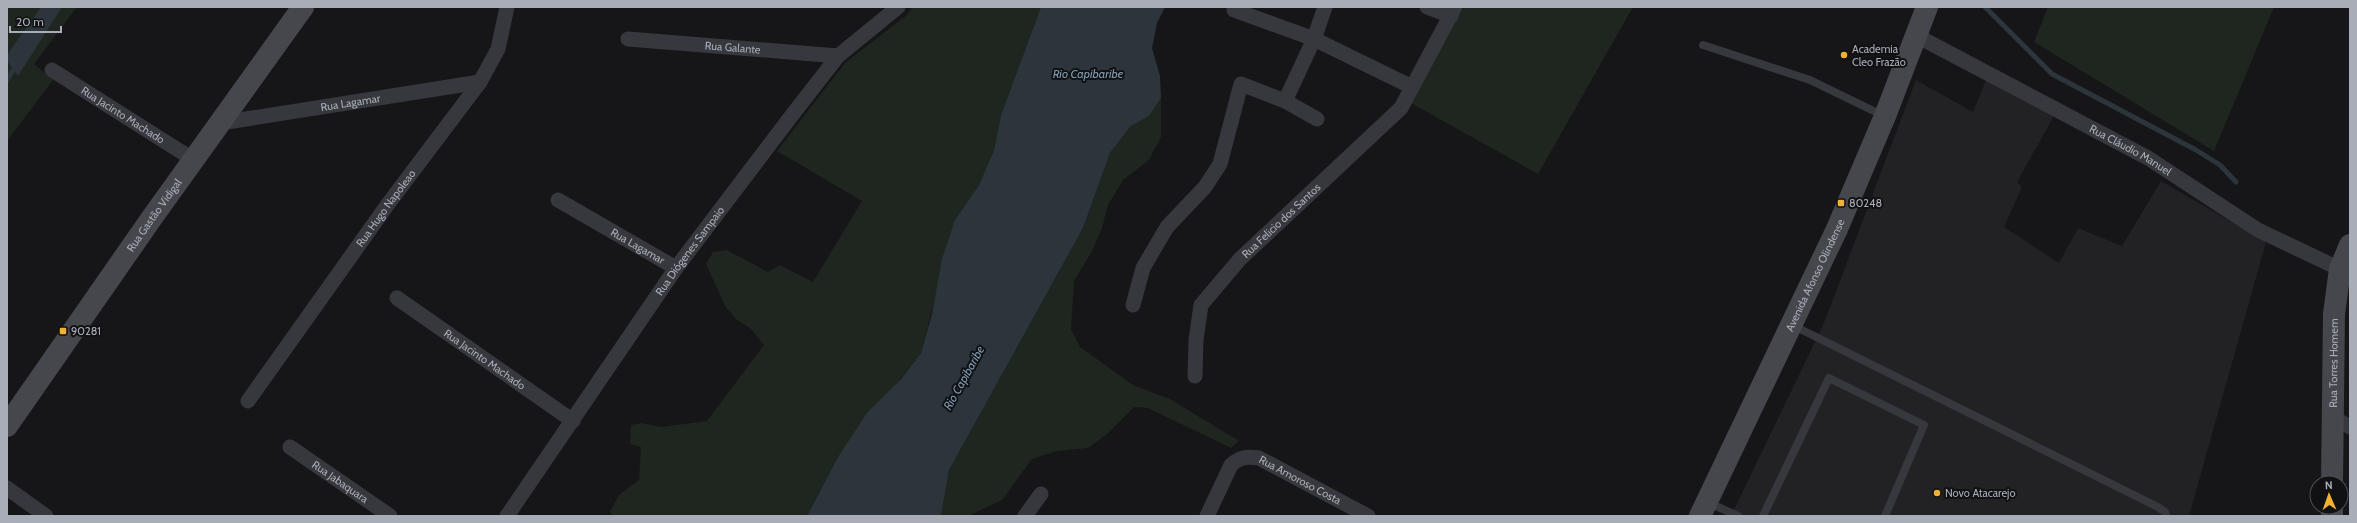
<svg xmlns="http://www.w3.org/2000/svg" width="2357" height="523" font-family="Cabin,sans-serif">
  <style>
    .built { fill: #222225 }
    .green { fill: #1e261f }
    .water { fill: #2c353c }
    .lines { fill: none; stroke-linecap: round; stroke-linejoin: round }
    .stream { stroke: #2c353c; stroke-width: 5 }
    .lane { stroke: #37383d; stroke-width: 8 }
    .street { stroke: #37383d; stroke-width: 15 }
    .secondary { stroke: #45474d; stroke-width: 22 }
    .poi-dot { fill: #f2b134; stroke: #111113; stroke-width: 1.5 }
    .labels { text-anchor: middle; stroke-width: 4; stroke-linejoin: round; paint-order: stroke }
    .street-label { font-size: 11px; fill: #a8adb8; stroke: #111113 }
    .poi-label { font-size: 11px; fill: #a8adb8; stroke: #111113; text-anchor: start }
    .water-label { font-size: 12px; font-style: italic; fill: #7f9bb3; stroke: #111113 }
  </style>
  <rect width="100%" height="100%" fill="#161618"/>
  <path class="built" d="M1916 80 1973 112 1986 80 2055 114 2017 182 2022 187 2004 227 2059 263 2078 228 2122 246 2161 181 2266 242 2189 516H1731L1824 323Z"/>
  <path class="green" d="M7 7H77L34 64 53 80 7 141Z
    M913 7H1041L1001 115 994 150 979 185 955 220 921 353 838 457 807 516H613L610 512 619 495 639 480 641 447 630 444 631 425 642 423 661 427 707 421 764 345 751 329 736 319 725 306 706 264 713 252 727 250 768 272 780 265 813 282 862 201 777 151 845 63 907 15Z
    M1464 7H1633L1538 174 1409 102Z
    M2048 7H2274L2214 151 2034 42Z
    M1161 98V137L1149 160 1123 180 1108 205 1102 228 1091 253 1074 281 1071 329 1080 347 1133 385 1170 399 1239 441 1231 448 1148 408 1134 407 1107 434 1088 448 1057 451 1032 459 1002 500 968 516H941L949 470 1083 228 1110 153 1131 126 1149 116Z"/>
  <path class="water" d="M41 7H62L18 76 7 61V55Z
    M1041 7H1165L1157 23 1152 48 1160 76 1161 98 1149 116 1131 126 1110 153 1083 228 949 470 941 516H807L838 457 867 413 901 379 921 353 932 314 942 259 955 220 979 185 994 150 1001 115Z"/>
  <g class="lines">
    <path class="stream" d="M1985 7 2052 74 2196 150 2220 165 2236 182
      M7 80 16 65"/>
    <path class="lane" d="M1703 45 1810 80 1884 116
      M1792 325 2158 507 2165 512 2166 516
      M1707 502 1738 516
      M1763 516 1829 378 1924 425 1885 516"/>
    <g class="street">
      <path d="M1427 7 1451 16"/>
      <path d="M1234 10 1314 39 1412 87"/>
      <path id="s1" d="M1917 36 2148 158 2258 230 2340 269"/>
      <path id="s2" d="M628 39 838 56"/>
      <path id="s3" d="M52 70 194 160"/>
      <path d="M1285 101 1314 39 1325 7"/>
      <path id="s4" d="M221 123 480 82"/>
      <path id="s5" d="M558 200 676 268"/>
      <path id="s6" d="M397 298 573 421"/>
      <path d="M1133 305 1143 268 1167 227 1205 187 1220 164 1241 84 1285 101 1317 119"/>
      <path id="s7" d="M1195 376 1196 340 1201 305 1240 259 1401 108 1455 7"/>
      <path id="s8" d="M248 401 388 204 480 82 498 49 507 7"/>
      <path d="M2334 418 2350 427"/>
      <path id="s9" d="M290 447 390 516"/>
      <path d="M7 488 46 516"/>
      <path id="s10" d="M507 516 676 268 789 119 838 56 898 7"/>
      <path d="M1025 516 1041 494"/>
      <path id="s11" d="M1207 516 1231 465C1240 457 1247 456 1259 458L1368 516"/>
    </g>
    <g class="secondary">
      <path id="s12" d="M7 426 151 219 303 7"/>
      <path id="s13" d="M2332 483 2334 314 2340 269 2350 245"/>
      <path id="s14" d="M1700 516 1837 229 1885 116 1927 7"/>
      <path d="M2332 516V507"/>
    </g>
  </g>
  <g class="poi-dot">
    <circle cx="1844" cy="55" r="4"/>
    <rect x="1837" y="199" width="8" height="8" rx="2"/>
    <rect x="59" y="327" width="8" height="8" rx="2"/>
    <circle cx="1937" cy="493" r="4"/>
  </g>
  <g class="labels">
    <g class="street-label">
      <text dy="4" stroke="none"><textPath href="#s2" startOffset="105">Rua Galante</textPath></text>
      <text dy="4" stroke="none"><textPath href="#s4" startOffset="131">Rua Lagamar</textPath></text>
      <text dy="4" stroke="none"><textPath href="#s3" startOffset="84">Rua Jacinto Machado</textPath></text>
      <text dy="4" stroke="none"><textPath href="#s1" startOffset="242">Rua Cláudio Manuel</textPath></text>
      <text dy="4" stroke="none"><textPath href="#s8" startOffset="237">Rua Hugo Napoleao</textPath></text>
      <text dy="4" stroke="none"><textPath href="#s12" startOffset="257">Rua Gastão Vidigal</textPath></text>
      <text dy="4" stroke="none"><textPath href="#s7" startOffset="188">Rua Felicio dos Santos</textPath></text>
      <text dy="4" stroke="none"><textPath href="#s5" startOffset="92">Rua Lagamar</textPath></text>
      <text dy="4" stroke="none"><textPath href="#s10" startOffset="322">Rua Diógenes Sampaio</textPath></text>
      <text dy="4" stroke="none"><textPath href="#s14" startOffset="267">Avenida Afonso Olindense</textPath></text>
      <text dy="4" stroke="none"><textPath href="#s6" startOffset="107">Rua Jacinto Machado</textPath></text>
      <text dy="4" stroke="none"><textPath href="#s13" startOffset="120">Rua Torres Homem</textPath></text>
      <text dy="4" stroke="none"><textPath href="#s11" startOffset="133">Rua Amoroso Costa</textPath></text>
      <text dy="4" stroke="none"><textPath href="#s9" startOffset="61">Rua Jabaquara</textPath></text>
    </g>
    <g class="poi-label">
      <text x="1852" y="53">Academia<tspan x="1852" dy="13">Cleo Frazão</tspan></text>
      <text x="1849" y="207">80248</text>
      <text x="71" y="335">90281</text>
      <text x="1945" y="497">Novo Atacarejo</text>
    </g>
    <g class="water-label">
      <text x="1088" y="78">Rio Capibaribe</text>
      <text transform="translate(964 378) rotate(-61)" y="4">Rio Capibaribe</text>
    </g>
  </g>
  <rect width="2357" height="523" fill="none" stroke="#a8adb8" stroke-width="16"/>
  <g transform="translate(2329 495) rotate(358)"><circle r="19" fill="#111113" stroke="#4d4f55"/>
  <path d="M0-3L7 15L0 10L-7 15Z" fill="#f2b134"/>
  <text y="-6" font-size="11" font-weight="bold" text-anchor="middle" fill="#a8adb8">N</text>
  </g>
  <path d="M10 26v6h51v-6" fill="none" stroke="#a8adb8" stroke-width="2"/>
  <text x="16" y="26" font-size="12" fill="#a8adb8" stroke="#111113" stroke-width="3" paint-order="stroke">20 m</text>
</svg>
